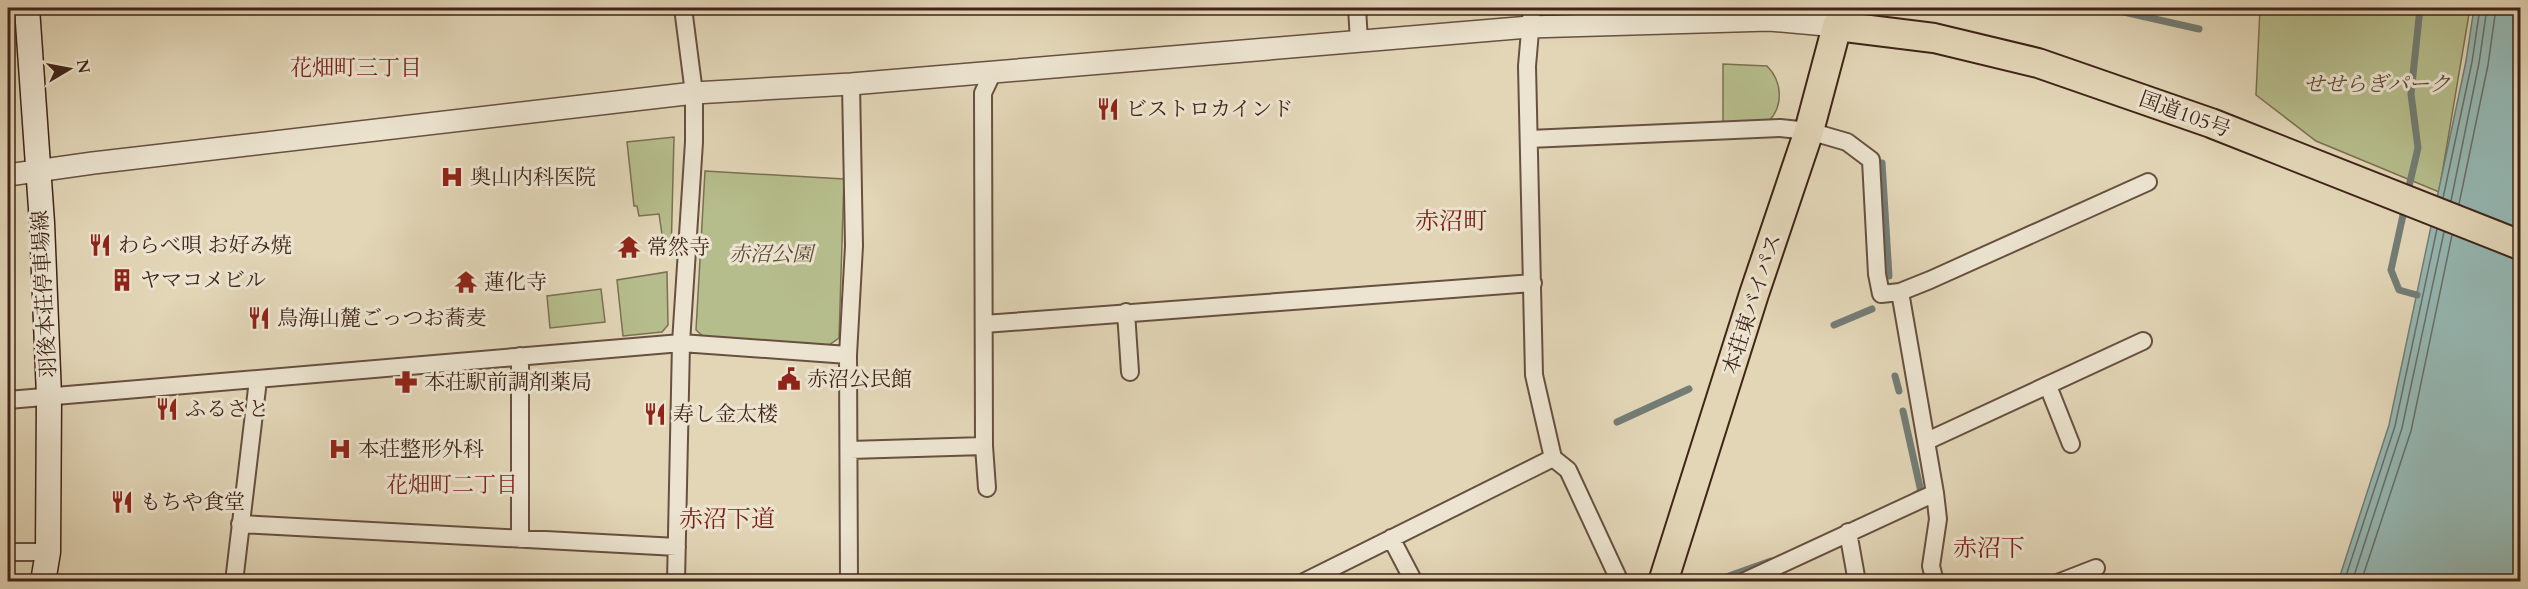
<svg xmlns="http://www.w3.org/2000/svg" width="2528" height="589" font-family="Cardo,'Noto Serif JP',serif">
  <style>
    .green { fill: #b6bd8c; stroke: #7b7052; stroke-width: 1.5 }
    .water { fill: #95b8b4; stroke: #737d76; stroke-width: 1.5 }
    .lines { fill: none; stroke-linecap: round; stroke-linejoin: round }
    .shore { stroke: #6a6e66; stroke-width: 1.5 }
    .stream { stroke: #737d76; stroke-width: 7 }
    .minor-casing { stroke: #685040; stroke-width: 20 }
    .tertiary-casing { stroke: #685040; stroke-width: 24 }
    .secondary-casing { stroke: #402419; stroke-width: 27 }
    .trunk-casing { stroke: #402419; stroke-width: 32 }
    .minor { stroke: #ece4d0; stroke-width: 16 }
    .tertiary { stroke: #ece4d0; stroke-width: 21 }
    .secondary { stroke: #ece4d0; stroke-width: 24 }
    .trunk { stroke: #e2d6b7; stroke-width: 28 }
    .labels { text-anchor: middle; stroke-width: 6; stroke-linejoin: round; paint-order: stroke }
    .park-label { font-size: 21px; font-style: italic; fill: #5e4a36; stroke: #ece4d0 }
    .poi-label { font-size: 21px; fill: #402419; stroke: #ece4d0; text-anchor: start }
    .street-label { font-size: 21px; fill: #402419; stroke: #ece4d0 }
    .neighbourhood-label { font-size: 22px; fill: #7a1f14; stroke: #ece4d0 }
    .quarter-label { font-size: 24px; fill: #7a1f14; stroke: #ece4d0 }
  </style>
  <rect width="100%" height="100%" fill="#e2d6b7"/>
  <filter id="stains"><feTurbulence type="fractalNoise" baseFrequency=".00333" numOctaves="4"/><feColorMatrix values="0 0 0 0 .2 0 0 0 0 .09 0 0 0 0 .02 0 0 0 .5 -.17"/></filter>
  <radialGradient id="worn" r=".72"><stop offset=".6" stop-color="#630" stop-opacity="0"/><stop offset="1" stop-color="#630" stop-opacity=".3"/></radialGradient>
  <path class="green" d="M2260 8H2470L2439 192 2316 141 2256 95Z
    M1723 64 1767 66C1782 81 1784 105 1769 121L1723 122Z
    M674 137 671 255H665L659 214 639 216 637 206H634L627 142Z
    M705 171 844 179 839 338 829 345 707 340 696 330Z
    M667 272 668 325 662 332 623 336 617 280Z
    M601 289 605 322 550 328 547 296Z"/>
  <path class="water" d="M2474 8H2520V581L2338 582 2389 425 2466 61Z"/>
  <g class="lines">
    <path class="shore" d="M2443 198 2472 62 2480 8
      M2451 201 2479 63 2487 8
      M2459 204 2488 65 2496 8
      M2344 582 2395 426 2437 229
      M2352 582 2402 428 2444 232
      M2361 582 2411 431 2452 235"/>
    <path class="stream" d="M2106 8 2199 29
      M1882 163 1889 276
      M2407 195 2418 148 2411 94 2420 8
      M2405 206 2391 270 2399 290 2417 295
      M1834 325 1872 309
      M1895 376 1899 391
      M1903 411 1921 492 1915 495
      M1617 422 1689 389
      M1712 582 1771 561"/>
    <g class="minor-casing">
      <path id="minor" d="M1357 8 1359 41
        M1532 8 1527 66 1534 375 1553 458 1568 470 1620 582
        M1529 139 1780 128 1809 131 1847 142 1871 160 1877 274 1881 294 1900 292 1930 280 2148 182
        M1900 292 1935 493 1938 519 1931 566 1935 582
        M1126 312 1130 372
        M984 324 1533 283
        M520 356V539
        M2048 386 2071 444
        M8 400 681 343 848 355
        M1927 441 2143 341
        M850 450 984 446
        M987 488 984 446 983 93 993 72
        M240 524 677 547
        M1848 532 1857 582
        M1391 538 1414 582
        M8 552H48
        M234 582 258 380
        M676 582 681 343 694 142V93L683 8
        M849 582 848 355 854 246 851 84
        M1304 582 1553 458
        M1743 582 1935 493
        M2060 582 2096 568"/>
    </g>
    <g class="tertiary-casing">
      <path id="tertiary" d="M8 175 93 163 694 93 851 84 1529 27 1769 20 1837 26V8"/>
    </g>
    <g class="secondary-casing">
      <path id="secondary" d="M27 8 42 223 49 396 48 552 43 582"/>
    </g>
    <g class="trunk-casing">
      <path id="trunk" d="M1663 582 1754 294 1809 131 1837 26 1934 38 2038 63 2211 123 2520 245"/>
    </g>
    <use href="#minor" class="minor"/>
    <use href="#tertiary" class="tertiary"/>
    <use href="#secondary" class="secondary"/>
    <use href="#trunk" class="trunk"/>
  </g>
  <defs>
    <g id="restaurant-bare" transform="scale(1.8)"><path d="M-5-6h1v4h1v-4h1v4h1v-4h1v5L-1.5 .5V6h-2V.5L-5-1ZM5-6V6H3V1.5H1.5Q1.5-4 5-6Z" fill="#8f2418" stroke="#ece4d0" stroke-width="2.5" paint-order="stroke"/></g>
    <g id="hospital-bare" transform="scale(1.8)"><path d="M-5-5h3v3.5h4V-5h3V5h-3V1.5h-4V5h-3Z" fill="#8f2418" stroke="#ece4d0" stroke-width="2.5" paint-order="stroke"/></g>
    <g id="temple-bare" transform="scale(1.8)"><path d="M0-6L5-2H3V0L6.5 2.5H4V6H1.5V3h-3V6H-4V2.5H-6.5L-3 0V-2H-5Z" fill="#8f2418" stroke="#ece4d0" stroke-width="2.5" paint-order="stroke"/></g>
    <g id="building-bare" transform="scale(1.8)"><path d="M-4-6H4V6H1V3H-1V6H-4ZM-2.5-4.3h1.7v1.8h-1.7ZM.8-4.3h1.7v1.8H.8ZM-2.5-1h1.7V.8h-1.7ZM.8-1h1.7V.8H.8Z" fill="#8f2418" stroke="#ece4d0" stroke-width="2.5" paint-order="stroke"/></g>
    <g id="civic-bare" transform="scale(1.8)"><path d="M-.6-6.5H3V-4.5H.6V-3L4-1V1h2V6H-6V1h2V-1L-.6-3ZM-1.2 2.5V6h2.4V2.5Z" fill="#8f2418" stroke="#ece4d0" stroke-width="2.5" paint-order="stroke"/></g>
    <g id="pharmacy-bare" transform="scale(1.8)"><path d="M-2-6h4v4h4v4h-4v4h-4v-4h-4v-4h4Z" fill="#8f2418" stroke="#ece4d0" stroke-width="2.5" paint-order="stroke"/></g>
  </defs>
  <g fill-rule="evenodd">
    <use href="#restaurant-bare" x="1108" y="109"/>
    <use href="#hospital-bare" x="452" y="177"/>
    <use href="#restaurant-bare" x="100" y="245"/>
    <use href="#temple-bare" x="629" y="247"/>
    <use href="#building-bare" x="122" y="280"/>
    <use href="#temple-bare" x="466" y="282"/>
    <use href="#restaurant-bare" x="259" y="318"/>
    <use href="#civic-bare" x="789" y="379"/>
    <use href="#pharmacy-bare" x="406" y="382"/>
    <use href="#restaurant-bare" x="167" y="409"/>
    <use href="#restaurant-bare" x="655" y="414"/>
    <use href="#hospital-bare" x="340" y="449"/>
    <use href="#restaurant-bare" x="122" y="502"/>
  </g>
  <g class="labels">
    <g class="park-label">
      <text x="2377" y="91">せせらぎパーク</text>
      <text x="771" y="261">赤沼公園</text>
    </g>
    <g class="poi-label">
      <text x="1126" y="116">ビストロカインド</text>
      <text x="470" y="184">奥山内科医院</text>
      <text x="118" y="252">わらべ唄 お好み焼</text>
      <text x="647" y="254">常然寺</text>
      <text x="140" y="287">ヤマコメビル</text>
      <text x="484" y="289">蓮化寺</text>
      <text x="277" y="325">鳥海山麓ごっつお蕎麦</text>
      <text x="807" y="386">赤沼公民館</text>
      <text x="424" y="389">本荘駅前調剤薬局</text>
      <text x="185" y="416">ふるさと</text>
      <text x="673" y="421">寿し金太楼</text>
      <text x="358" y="456">本荘整形外科</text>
      <text x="140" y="509">もちや食堂</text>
    </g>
    <g class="street-label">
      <text transform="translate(2185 114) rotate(20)" y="7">国道105号</text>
      <text transform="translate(44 294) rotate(-93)" y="7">羽後本荘停車場線</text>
      <text transform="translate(1752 304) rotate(-72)" y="7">本荘東バイパス</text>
    </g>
    <g class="neighbourhood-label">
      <text x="356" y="75">花畑町三丁目</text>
      <text x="452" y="492">花畑町二丁目</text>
    </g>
    <g class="quarter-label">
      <text x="1451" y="229">赤沼町</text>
      <text x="727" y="527">赤沼下道</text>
      <text x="1989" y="556">赤沼下</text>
    </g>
  </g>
  <rect width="2528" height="589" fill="none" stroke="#e2d6b7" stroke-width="30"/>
  <rect x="9" y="9" width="2510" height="571" fill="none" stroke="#402419" stroke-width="3"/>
  <rect x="15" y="15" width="2498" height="559" fill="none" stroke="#402419" stroke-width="1.5"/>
  <g transform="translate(69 69) rotate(80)" stroke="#ece4d0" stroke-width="4.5" paint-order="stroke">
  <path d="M0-4.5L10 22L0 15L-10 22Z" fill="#402419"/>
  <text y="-9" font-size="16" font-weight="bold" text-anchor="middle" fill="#402419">N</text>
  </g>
  <rect width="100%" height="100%" filter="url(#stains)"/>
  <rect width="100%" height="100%" fill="url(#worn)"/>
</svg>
